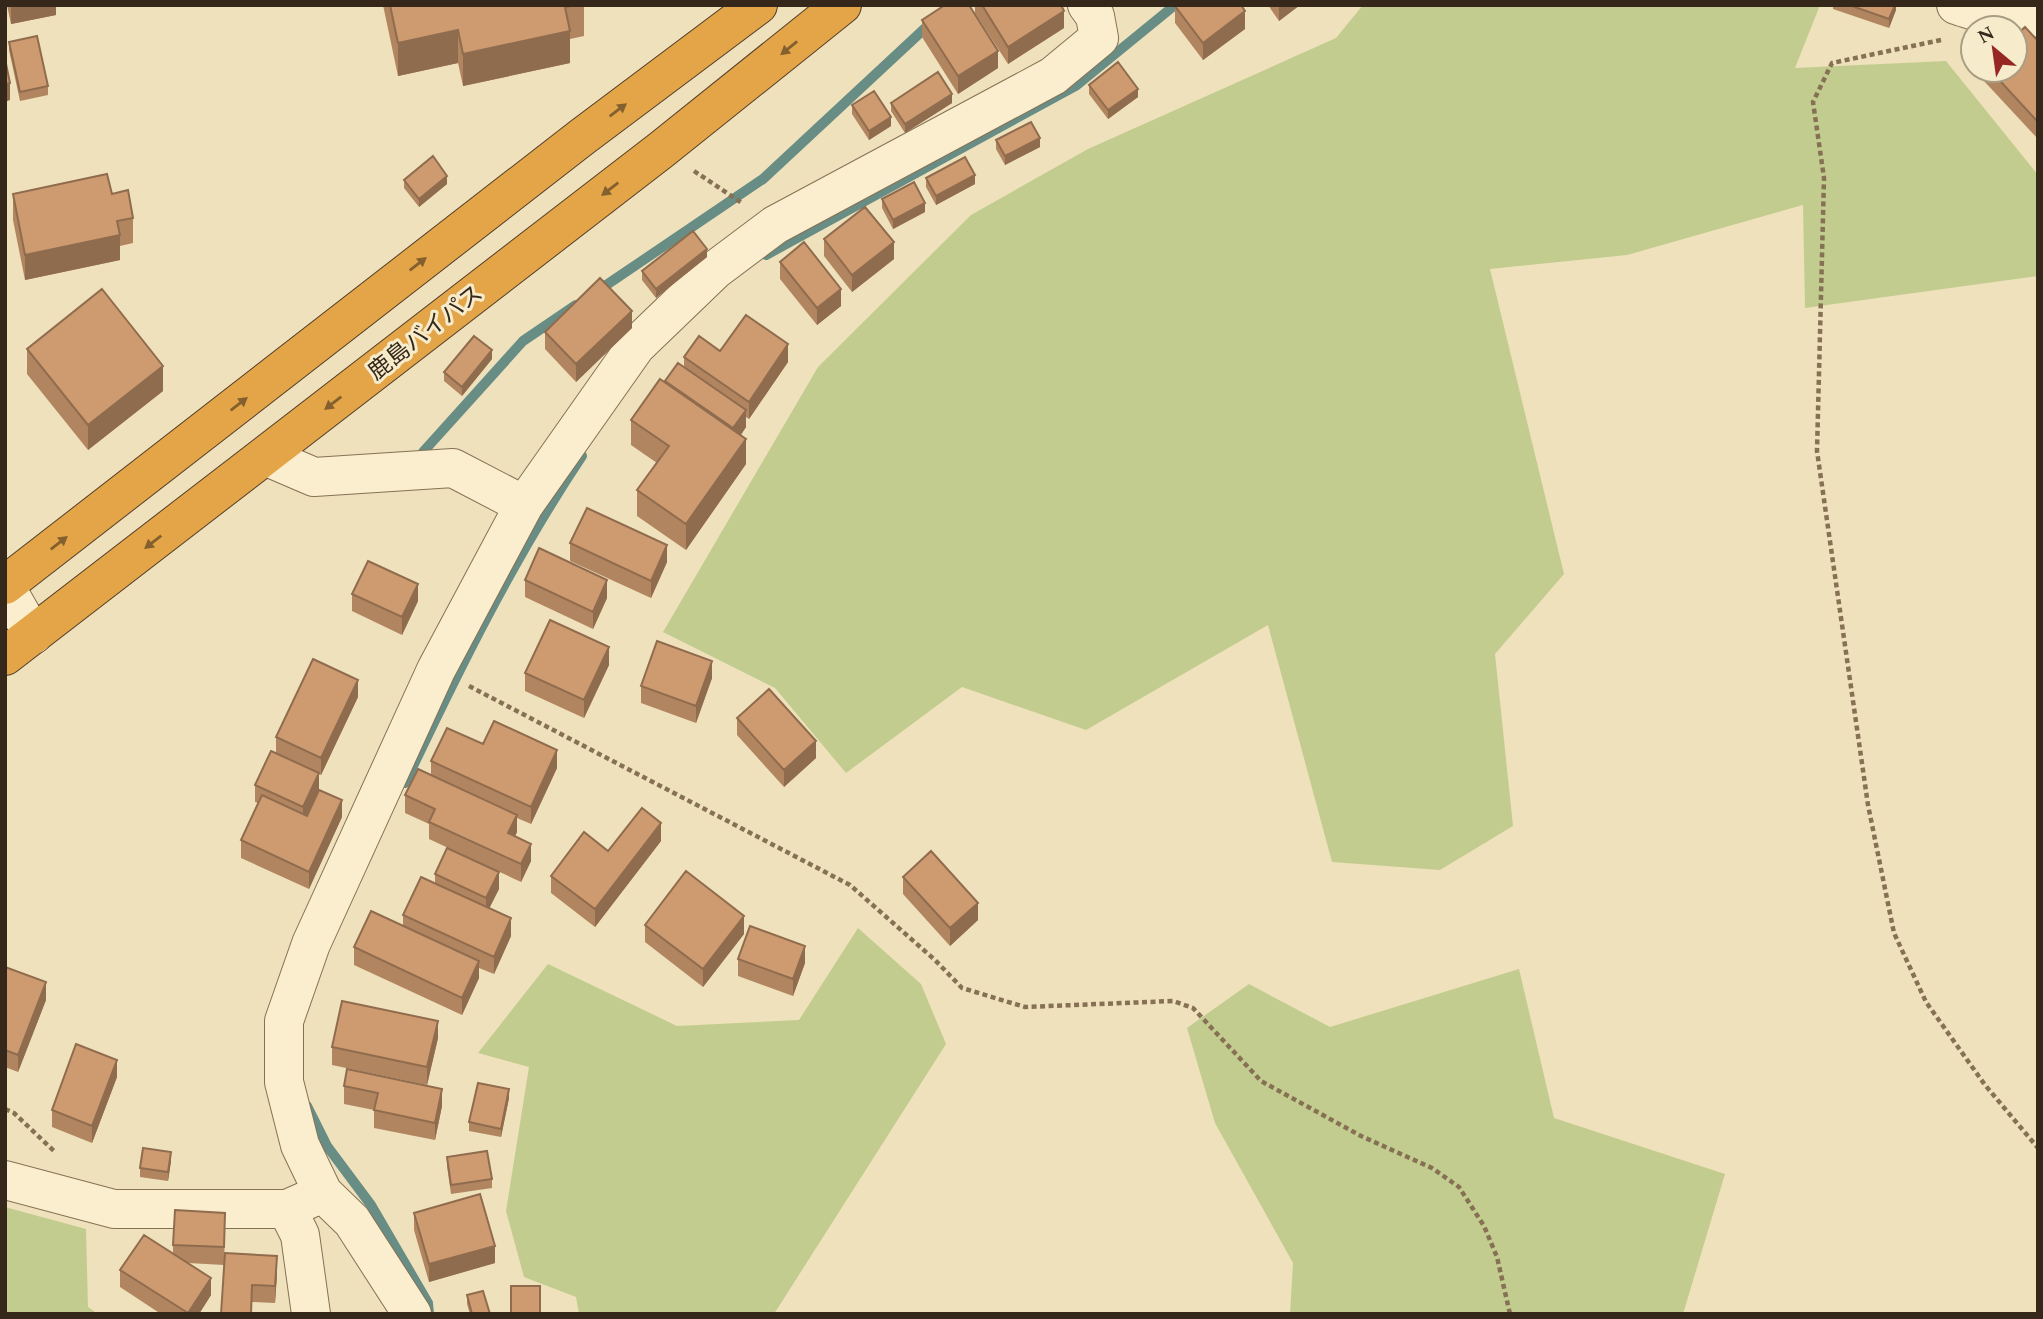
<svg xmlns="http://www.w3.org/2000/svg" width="2043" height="1319" font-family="Spectral,'Noto Sans JP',serif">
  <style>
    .green { fill: #c3cc8f }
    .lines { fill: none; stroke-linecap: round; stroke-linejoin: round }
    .stream { stroke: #678d85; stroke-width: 10 }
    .minor-casing { stroke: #867155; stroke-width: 40 }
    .highway-casing { stroke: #533f2a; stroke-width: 40 }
    .path { stroke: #867155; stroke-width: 4.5; stroke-dasharray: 5 3.5; stroke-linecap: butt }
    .minor { stroke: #faeece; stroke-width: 38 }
    .highway { stroke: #e3a547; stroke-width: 38 }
    .wall { fill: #b18560 }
    .shaded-wall { fill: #906c4e }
    .building { fill: #ce9b70; stroke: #906c4e; stroke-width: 2 }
    .oneway { fill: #83602e }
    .labels { text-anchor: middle; stroke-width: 6; stroke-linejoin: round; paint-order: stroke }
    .street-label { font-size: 23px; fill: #35281a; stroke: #f6ebcb }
  </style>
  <rect width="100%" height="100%" fill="#efe1bb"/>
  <path class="green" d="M1363 5H1820L1795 68 1946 61 2038 175V276L1805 308 1803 205 1627 255 1490 269 1564 574 1495 654 1513 826 1440 870 1332 862 1268 625 1086 730 962 687 846 773 775 688 663 632 818 367 971 215 1088 149 1336 38Z
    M858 928 921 984 946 1044 774 1314H579L576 1297 524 1277 506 1211 529 1067 478 1053 548 964 677 1026 799 1020Z
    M1519 969 1554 1118 1725 1174 1683 1314H1290L1293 1263 1215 1123 1187 1028 1249 984 1330 1027Z
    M5 1207 86 1229 88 1307 98 1314H5Z"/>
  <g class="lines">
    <path class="stream" d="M766 255 1077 85 1175 5
      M596 292 763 179 950 5
      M423 452 523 341 576 305
      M405 783C458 671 513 559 582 456
      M307 1106 327 1146 371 1205 428 1303 429 1314"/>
    <g class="minor-casing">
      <path id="minor" d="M1956 5C1979 12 2016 28 2038 15
        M265 456 314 477 453 468 524 505
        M5 586 33 635
        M5 1180 114 1209H287L323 1193
        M287 1209 300 1235 311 1314
        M412 1314 352 1221 323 1193 300 1145 284 1082V1021L311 944 436 670 524 505 636 346 715 270 775 225 1053 76 1099 38 1095 16 1087 5"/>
    </g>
    <g class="highway-casing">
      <path id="highway" d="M5 585 582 137 758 5
        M5 656 661 150 842 5"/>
    </g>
    <path class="path" d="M1941 40 1832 63 1813 102 1824 178 1817 451 1868 805 1894 933 1926 1002 1985 1085 2038 1148
      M694 171 742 203
      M469 686 850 885 935 960 962 988 1025 1007 1173 1001 1193 1008 1261 1081 1361 1136 1432 1168 1459 1187 1484 1226 1497 1257 1510 1314
      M5 1109 14 1113 56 1153"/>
    <use href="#minor" class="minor"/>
    <use href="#highway" class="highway"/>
  </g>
  <path class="wall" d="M7 5H56V15L11 24Z
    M383 5H584V36L570 39V63L463 86 458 63 398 76Z
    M975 5H1061L1064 28 1008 64 975 13Z
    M1268 5H1300L1279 21Z
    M1833 5H1896V10L1889 28 1833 9Z
    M1175 6 1245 29 1203 60 1175 23Z
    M922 20 998 68 958 94 922 37Z
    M2038 41 2037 138 1984 81V70H2015Z
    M9 42 48 86V95L20 101 9 50Z
    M1089 85 1138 97 1108 119 1089 94Z
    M891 103H952L905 133 891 111Z
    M852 105 891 126 869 140 852 114Z
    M996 140 1040 147 1005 165 996 149Z
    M926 178 975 184 936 205 926 187Z
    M404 180 447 184 419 207 404 188Z
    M13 194H112L133 218V243L120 246V260L25 280 13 220Z
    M882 199 925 212 893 229 882 208Z
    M824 239 894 259 852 292 824 256Z
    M707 257 656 298 642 280V271Z
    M780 262 841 306 817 325 780 279Z
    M632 328 576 382 545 349V332Z
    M27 349 163 391 88 450 27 374Z
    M720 351 788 362 749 419 746 417V427L741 435 746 464 686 550 637 516V490L657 463 631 445V420L665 383V381L684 368V357Z
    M492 359 462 396 444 381V372Z
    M570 543 667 562 651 598 570 561Z
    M525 580 607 598 593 629 525 597Z
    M352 594 418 601 402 635 352 611Z
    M609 665 584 718 525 691V673Z
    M712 678 696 723 641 703V686Z
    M358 697 321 775 319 774V790L342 817 309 889 241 858V840L258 803 255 802V785L276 753V737Z
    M737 718 816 758 784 787 737 735Z
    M483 744 557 768 531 824 517 818V832L515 836 531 861 521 882 429 839V824L405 813V795L431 775V761Z
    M661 841 595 927 551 893V876Z
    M435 874 499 889 489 908 511 936 494 974 479 968V978L462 1015 354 965V947L403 925V915L435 883Z
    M903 877 978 920 950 946 903 894Z
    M645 925 744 934 703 987 645 942Z
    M738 959 805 963 793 996 738 976Z
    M5 967 46 1000 18 1072 5 1067Z
    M438 1038 427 1085 332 1065V1047Z
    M117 1077 92 1143 52 1127V1110Z
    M344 1086 442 1106 435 1140 374 1128V1110L344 1104Z
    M509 1098 501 1137 469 1131V1122Z
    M447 1157 492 1179V1188L451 1194 447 1166Z
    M171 1161 168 1181 140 1177V1168Z
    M414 1213 495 1263 429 1282 414 1230Z
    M225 1230 224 1265 188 1263 211 1295 199 1314H161L120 1287V1270L173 1254V1245Z
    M225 1253 277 1274 275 1303 252 1302Z
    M467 1295 490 1314H470L467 1304Z"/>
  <path class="shaded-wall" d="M19 5H56V15L11 24V7Z
    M1279 5H1300L1279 21Z
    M1895 5H1896V10L1889 28V19Z
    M1064 11V28L1008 64V47Z
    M1245 11V29L1203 60V43Z
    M458 30V63L398 76V43Z
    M570 31V63L463 86V54Z
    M998 51V68L958 94V76Z
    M10 83V100L5 102V84Z
    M1138 89V97L1108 119V110Z
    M952 94V103L905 133V124Z
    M891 117V126L869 140V131Z
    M1040 138V147L1005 165V156Z
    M975 175V184L936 205V196Z
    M447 176V184L419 207V199Z
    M925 203V212L893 229V220Z
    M120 235V260L25 280V255Z
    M894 242V259L852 292V275Z
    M707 249V257L656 298V289Z
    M841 289V306L817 325V308Z
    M632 311V328L576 382V364Z
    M788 344V362L749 419V402Z
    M492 350V359L462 396V387Z
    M163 366V391L88 450V425Z
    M746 410V427L733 446V428Z
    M746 439V464L686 550V524Z
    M667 545V562L651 598V581Z
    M607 580V598L593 629V612Z
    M418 584V601L402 635V617Z
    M609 647V665L584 718V700Z
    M712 661V678L696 723V706Z
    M358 680V697L321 775V758Z
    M816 741V758L784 787V770Z
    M557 750V768L531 824V807Z
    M319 773V790L303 824V807Z
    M342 800V817L309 889V872Z
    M517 815V832L508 850V833Z
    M661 823V841L595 927V909Z
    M531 844V861L521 882V864Z
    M499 872V889L486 915V898Z
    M978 903V920L950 946V928Z
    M744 916V934L703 987V969Z
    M511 918V936L494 974V957Z
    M805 946V963L793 996V979Z
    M479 961V978L462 1015V998Z
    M46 982V1000L18 1072V1055Z
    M438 1021V1038L427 1085V1067Z
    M117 1060V1077L92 1143V1126Z
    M442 1089V1106L435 1140V1123Z
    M509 1089V1098L501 1137V1129Z
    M171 1152V1161L168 1181V1172Z
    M495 1246V1263L429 1282V1264Z
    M277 1256V1274L275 1303V1286Z
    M211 1278V1295L199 1314H188Z"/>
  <path class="building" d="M390 5H577L565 7 570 31 463 54 458 30 398 43Z
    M945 5H969L998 51 958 76 922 20Z
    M982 5H1061L1064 11 1008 47Z
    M1176 5H1241L1245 11 1203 43 1175 6Z
    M1849 5H1895L1889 19Z
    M2025 27 2038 41 2037 121 1990 70H2015V36Z
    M37 36 48 86 20 92 9 42Z
    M5 59 10 83 5 84Z
    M1118 62 1138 89 1108 110 1089 85Z
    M938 72 952 94 905 124 891 103Z
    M874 91 891 117 869 131 852 105Z
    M1031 122 1040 138 1005 156 996 140Z
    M433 156 447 176 419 199 404 180Z
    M965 157 975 175 936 196 926 178Z
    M107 174 112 194 128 190 133 218 117 221 120 235 25 255 13 194Z
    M914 182 925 203 893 220 882 199Z
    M865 207 894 242 852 275 824 239Z
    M693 231 707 249 656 289 642 271Z
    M804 242 841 289 817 308 780 262Z
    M600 278 632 311 576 364 545 332Z
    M102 289 163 366 88 425 27 349Z
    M746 315 788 344 749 402 684 357 699 336 720 351Z
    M474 336 492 350 462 387 444 372Z
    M678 363 746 410 733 428 665 381Z
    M660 379 746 439 686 524 637 490 669 446 631 420Z
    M587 508 667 545 651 581 570 543Z
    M539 548 607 580 593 612 525 580Z
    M368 561 418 584 402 617 352 594Z
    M550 620 609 647 584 700 525 673Z
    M657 641 712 661 696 706 641 686Z
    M313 659 358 680 321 758 276 737Z
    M769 689 816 741 784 770 737 718Z
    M494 721 557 750 531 807 431 761 447 728 483 744Z
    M271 751 319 773 303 807 255 785Z
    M418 769 517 815 508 833 531 844 521 864 429 822 435 809 405 795Z
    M319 790 342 800 309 872 241 840 262 795 307 816Z
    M642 808 661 823 595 909 551 876 584 832 608 851Z
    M447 848 499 872 486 898 435 874Z
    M931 851 978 903 950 928 903 877Z
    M686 871 744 916 703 969 645 925Z
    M421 877 511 918 494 957 403 915Z
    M371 911 479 961 462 998 354 947Z
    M750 926 805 946 793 979 738 959Z
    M5 967 46 982 18 1055 5 1050Z
    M342 1001 438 1021 427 1067 332 1047Z
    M76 1044 117 1060 92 1126 52 1110Z
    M347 1069 442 1089 435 1123 374 1110 378 1093 344 1086Z
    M478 1083 509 1089 501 1129 469 1122Z
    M143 1148 171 1152 168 1172 140 1168Z
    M487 1151 492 1179 451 1185 447 1157Z
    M480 1194 495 1246 429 1264 414 1213Z
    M175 1210 225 1213 224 1247 173 1245Z
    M144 1235 211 1278 188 1313 120 1270Z
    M225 1253 277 1256 275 1286 252 1285 251 1314H221Z
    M511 1286H540V1314H511Z
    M483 1291 490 1314H472L467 1295Z"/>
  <defs><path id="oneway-solid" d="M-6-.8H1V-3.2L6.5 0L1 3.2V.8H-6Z" transform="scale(1.75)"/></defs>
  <g class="oneway">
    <use href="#oneway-solid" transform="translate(789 48) rotate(141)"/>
    <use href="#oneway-solid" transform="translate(618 110) rotate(-37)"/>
    <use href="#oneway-solid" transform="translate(610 189) rotate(142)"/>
    <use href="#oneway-solid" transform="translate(418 264) rotate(-38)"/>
    <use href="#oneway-solid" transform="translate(333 403) rotate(142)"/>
    <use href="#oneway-solid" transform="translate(239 404) rotate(-38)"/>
    <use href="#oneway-solid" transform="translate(153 542) rotate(142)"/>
    <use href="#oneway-solid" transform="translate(59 543) rotate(-38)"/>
  </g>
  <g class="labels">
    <g class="street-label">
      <text transform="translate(425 332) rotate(-38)" y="8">鹿島バイパス</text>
    </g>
  </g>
  <rect width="2043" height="1319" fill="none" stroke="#35281a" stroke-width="14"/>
  <g transform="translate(1994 49) rotate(331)"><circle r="33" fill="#f6ebcb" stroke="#a99d84" stroke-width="2"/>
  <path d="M0-5L12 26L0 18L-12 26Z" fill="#972723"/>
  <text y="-10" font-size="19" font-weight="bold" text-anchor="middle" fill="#35281a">N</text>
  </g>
</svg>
